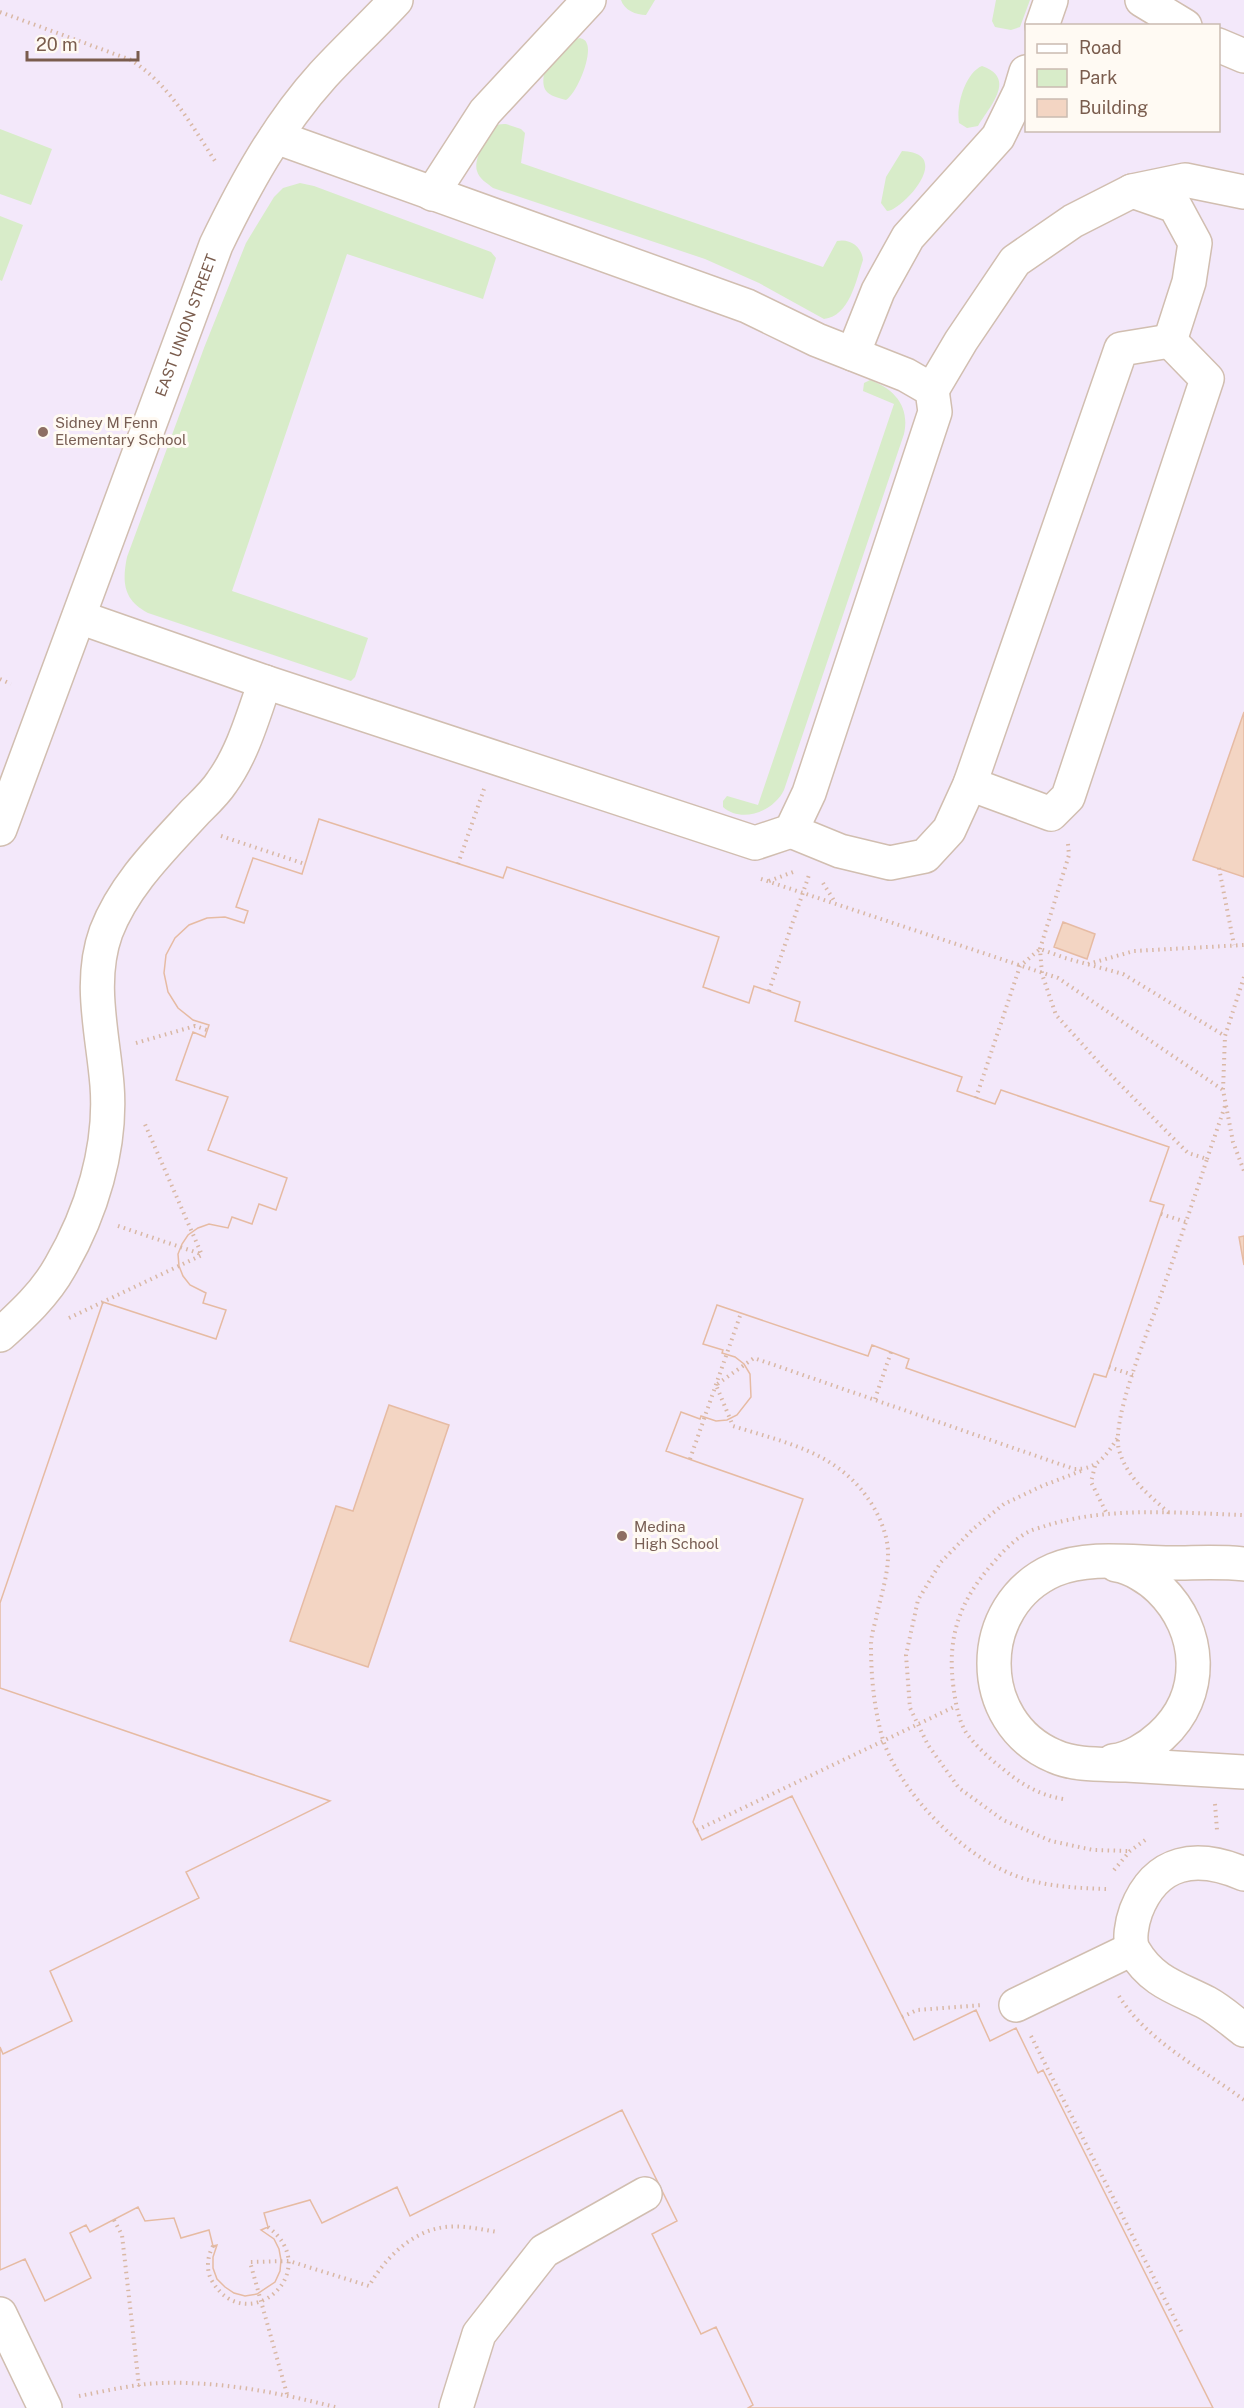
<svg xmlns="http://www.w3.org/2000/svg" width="1244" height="2408" font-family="'Public Sans',sans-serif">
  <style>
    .education { fill: #f3e8fa; fill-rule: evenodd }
    .green { fill: #d8ecc9 }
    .building { fill: #f3d5c3; stroke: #e6bba3; stroke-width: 1.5; fill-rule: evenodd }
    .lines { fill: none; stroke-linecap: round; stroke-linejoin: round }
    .minor-casing { stroke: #d1beb0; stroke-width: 36 }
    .path { stroke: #d9b8a5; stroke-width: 4; stroke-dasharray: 1.5 4.5; stroke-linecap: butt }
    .minor { stroke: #fff; stroke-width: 33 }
    .education-dot { fill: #8d6e63; stroke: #fffaf3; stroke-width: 2 }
    .labels { text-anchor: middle; stroke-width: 6; stroke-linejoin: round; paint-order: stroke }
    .street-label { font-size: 15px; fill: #7a5c4d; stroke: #fffaf3 }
    .education-label { font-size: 15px; fill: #785e54; stroke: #fffaf3; text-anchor: start }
  </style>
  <rect width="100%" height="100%" fill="#fdf6ec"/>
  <path class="education" d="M0 0H1244V2408H0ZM1026 26H1218V130H1026Z"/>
  <path class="green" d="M621 0H655L646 15C636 15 624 10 621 0Z
    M996 0H1030L1020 27 1011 30 995 27 992 21Z
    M580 38C583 39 586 40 587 44 592 56 577 93 566 100 548 95 541 93 544 73L576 39Z
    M982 66C1017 78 990 106 978 126L967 128 959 123C956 106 965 73 982 66Z
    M506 124 521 129 525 133 521 163 823 267 837 241C850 238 862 247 863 260 856 280 850 316 824 319L759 283 705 259 493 188C487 183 479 179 477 171 473 161 487 130 497 125 499 124 504 124 506 124Z
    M0 129 52 149 31 205 0 194Z
    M902 151C956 153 901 211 887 211L881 203 886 177Z
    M300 183 314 186 491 252 496 258 483 299 347 254 232 591 368 638 355 677 351 681 148 613C123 600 122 582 127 557L204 348 246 243 274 197 283 188Z
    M0 216 23 225 2 281 0 280Z
    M870 380C895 389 910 407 904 434L784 790C774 811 742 824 723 807V801L727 796 758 805 894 404 863 391 864 383Z"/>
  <path class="building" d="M1244 712V877L1193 860Z
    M319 819 503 878 507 867 719 937 703 987 749 1003 754 986 800 1002 795 1021 962 1077 957 1091 995 1104 1001 1090 1169 1147 1150 1201 1164 1205 1106 1377 1094 1374 1075 1427 906 1368 909 1359 872 1345 868 1356 717 1305 703 1344 723 1350 722 1353 735 1357 744 1364 750 1374 751 1397 737 1415 727 1420 716 1421 701 1416 700 1419 681 1412 666 1451 803 1499 693 1822 702 1840 792 1796 914 2040 976 2010 990 2041 1016 2028 1038 2073 1043 2070 1213 2408H748L753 2405 716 2327 701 2334 652 2234 677 2221 622 2110 410 2216 397 2187 322 2223 310 2200 264 2213 268 2227 261 2230 274 2239 279 2249 281 2260 280 2271 275 2282 257 2294 245 2296 234 2293 225 2287 217 2279 213 2268V2257L217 2245 213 2246 209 2230 181 2238 174 2218 145 2221 138 2207 90 2232 86 2225 70 2233 91 2278 45 2301 25 2259 0 2270V2047L3 2054 72 2021 50 1971 199 1898 186 1872 330 1801 0 1688V1603L103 1302 216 1339 226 1310 203 1303 206 1293 190 1285 183 1276 179 1266 178 1254 182 1244 188 1235 198 1228 209 1224 228 1228 232 1217 252 1224 259 1204 276 1210 287 1178 208 1150 228 1097 176 1080 193 1032 205 1037 209 1025 193 1020 178 1008 168 992 164 973 166 955 175 938 189 925 207 918 225 917 244 923 248 911 236 907 253 858 302 874ZM389 1405 449 1425 368 1667 290 1641 336 1506 353 1511Z
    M319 819 503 878 507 867 719 937 703 987 749 1003 754 986 800 1002 795 1021 962 1077 957 1091 995 1104 1001 1090 1169 1147 1150 1201 1164 1205 1106 1377 1094 1374 1075 1427 906 1368 909 1359 872 1345 868 1356 717 1305 703 1344 723 1350 722 1353 735 1357 744 1364 750 1374 751 1397 737 1415 727 1420 716 1421 701 1416 700 1419 681 1412 666 1451 803 1499 693 1822 702 1840 792 1796 914 2040 976 2010 990 2041 1016 2028 1038 2073 1043 2070 1213 2408H748L753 2405 716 2327 701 2334 652 2234 677 2221 622 2110 410 2216 397 2187 322 2223 310 2200 264 2213 268 2227 261 2230 274 2239 279 2249 281 2260 280 2271 275 2282 257 2294 245 2296 234 2293 225 2287 217 2279 213 2268V2257L217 2245 213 2246 209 2230 181 2238 174 2218 145 2221 138 2207 90 2232 86 2225 70 2233 91 2278 45 2301 25 2259 0 2270V2047L3 2054 72 2021 50 1971 199 1898 186 1872 330 1801 0 1688V1603L103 1302 216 1339 226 1310 203 1303 206 1293 190 1285 183 1276 179 1266 178 1254 182 1244 188 1235 198 1228 209 1224 228 1228 232 1217 252 1224 259 1204 276 1210 287 1178 208 1150 228 1097 176 1080 193 1032 205 1037 209 1025 193 1020 178 1008 168 992 164 973 166 955 175 938 189 925 207 918 225 917 244 923 248 911 236 907 253 858 302 874Z
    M1063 922 1095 934 1087 959 1054 947Z
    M1244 1236V1265L1239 1237Z"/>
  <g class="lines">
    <g class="minor-casing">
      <g id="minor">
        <path d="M1142 0 1185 26"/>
        <path d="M1042 26 1051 0"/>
        <path d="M1218 45 1244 56"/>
        <path d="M1132 191 1185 180 1244 192"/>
        <path d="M432 194 485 112 589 0"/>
        <path d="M853 354 878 291 908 237 998 137 1020 92 1026 72"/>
        <path d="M932 390 961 341 1015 261 1073 221 1132 191 1175 206 1195 243 1189 282 1170 341"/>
        <path d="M79 617 265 682 755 843 791 831 809 793 935 412 932 390 906 375 817 340 747 306 276 137"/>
        <path d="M970 784 1051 814 1068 797 1207 379 1170 341"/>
        <path id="s1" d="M0 829 216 245C245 185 277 126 323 75 346 50 372 26 396 0"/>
        <path d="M791 831 840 851 890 863 925 856 949 830 970 784 1121 349 1170 341"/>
        <path d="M0 1335C22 1315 45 1294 60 1267 91 1214 112 1148 107 1085 103 1034 88 982 106 932 124 885 161 849 195 812 204 803 215 793 222 782 243 753 253 716 265 682"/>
        <path d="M1244 1564C1220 1561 1195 1563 1171 1563 1135 1563 1089 1555 1054 1570 974 1605 974 1722 1054 1756 1076 1766 1103 1764 1126 1765 1165 1767 1205 1770 1244 1772"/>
        <path d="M1113 1761C1130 1759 1148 1748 1161 1736 1206 1695 1202 1630 1160 1589 1150 1579 1131 1567 1116 1565"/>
        <path d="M1244 1874C1197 1854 1156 1859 1136 1911 1132 1922 1128 1941 1134 1951 1152 1982 1178 1988 1207 2003 1220 2010 1232 2021 1244 2030"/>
        <path d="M1016 2005 1132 1949"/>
        <path d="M0 2314 45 2408"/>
        <path d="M456 2408 479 2334 544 2251 645 2194"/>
      </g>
    </g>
    <path class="path" d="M0 12 131 60C170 85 192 126 217 164
      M0 679 11 684
      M221 836 305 864
      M1068 844 1069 855 1040 949 1042 974 1056 1015 1102 1066 1177 1142 1188 1153 1207 1159C1191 1208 1174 1257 1157 1306 1146 1336 1111 1421 1119 1450 1127 1478 1149 1495 1169 1513
      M458 864 484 789
      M1219 868 1234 945
      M761 879 1058 978 1223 1090
      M769 881 796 871
      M823 883 835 902
      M1088 964 1134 951 1244 945
      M1244 977 1225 1036 1223 1090 1233 1142 1244 1171
      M769 991 809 875
      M136 1043 195 1026 207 1030
      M976 1098 1020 966 1040 949 1065 958 1123 974 1225 1036
      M1207 1159 1225 1106
      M1161 1214 1186 1222
      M118 1226 201 1254
      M69 1318 202 1255 144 1122
      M1109 1367 1133 1375
      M875 1399 891 1352
      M690 1459 741 1313
      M1095 1466 1091 1482 1107 1514
      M1081 1471 1042 1486 1004 1504 973 1529 941 1562 918 1600 906 1655 910 1708 928 1745 959 1788 1003 1820 1051 1841 1093 1850 1130 1851
      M1063 1799C1039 1795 1021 1784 1003 1769 990 1759 977 1747 967 1734 959 1722 956 1705 954 1691 946 1638 959 1601 994 1562 1003 1551 1015 1539 1028 1532 1033 1529 1040 1528 1045 1526 1108 1506 1179 1513 1244 1515
      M1215 1804 1217 1830
      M697 1830 956 1706
      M1114 1870 1130 1851 1148 1838
      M1106 1889C1079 1888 1052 1887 1025 1879 968 1862 902 1796 883 1740 874 1709 871 1677 871 1645 871 1635 875 1624 877 1614 881 1596 888 1574 888 1556 889 1536 878 1512 867 1497 834 1451 783 1442 733 1426L716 1385 754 1358 1074 1469C1098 1470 1107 1454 1119 1436
      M1119 1996C1148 2042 1201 2068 1244 2100
      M902 2017 917 2010 983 2005
      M1031 2036 1183 2335
      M114 2220 122 2235 139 2386
      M213 2246C207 2257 206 2271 212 2281 247 2340 326 2271 268 2227
      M287 2394 250 2262 289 2261 369 2286C385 2258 412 2231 445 2227 462 2225 480 2229 497 2232
      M79 2396C106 2391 134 2384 161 2383 222 2381 280 2393 339 2408"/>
    <use href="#minor" class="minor"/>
  </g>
  <g class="education-dot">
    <circle cx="43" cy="432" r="6"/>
    <circle cx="622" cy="1536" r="6"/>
  </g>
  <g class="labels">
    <g class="street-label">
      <text dy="5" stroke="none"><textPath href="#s1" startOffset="537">EAST UNION STREET</textPath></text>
    </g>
    <g class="education-label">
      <text x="55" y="428">Sidney M Fenn<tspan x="55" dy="17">Elementary School</tspan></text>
      <text x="634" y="1532">Medina<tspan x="634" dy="17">High School</tspan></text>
    </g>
  </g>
  <rect x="1025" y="24" width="195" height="108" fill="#fffaf3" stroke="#cabbb1" stroke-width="1.5"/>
  <rect x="1037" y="44" width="30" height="9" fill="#ffffff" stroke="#cabbb1" stroke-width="1.5"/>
  <text x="1079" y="54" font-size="18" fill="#7a5c4d">Road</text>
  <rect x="1037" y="69" width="30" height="18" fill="#d8ecc9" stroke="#cabbb1" stroke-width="1.5"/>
  <text x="1079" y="84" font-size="18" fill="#7a5c4d">Park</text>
  <rect x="1037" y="99" width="30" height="18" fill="#f3d5c3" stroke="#cabbb1" stroke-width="1.5"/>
  <text x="1079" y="114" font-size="18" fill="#7a5c4d">Building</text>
  <path d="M27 51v9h111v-9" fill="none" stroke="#7a5c4d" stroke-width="3"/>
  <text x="36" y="51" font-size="18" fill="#7a5c4d" stroke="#fffaf3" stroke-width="4.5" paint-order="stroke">20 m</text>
</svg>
